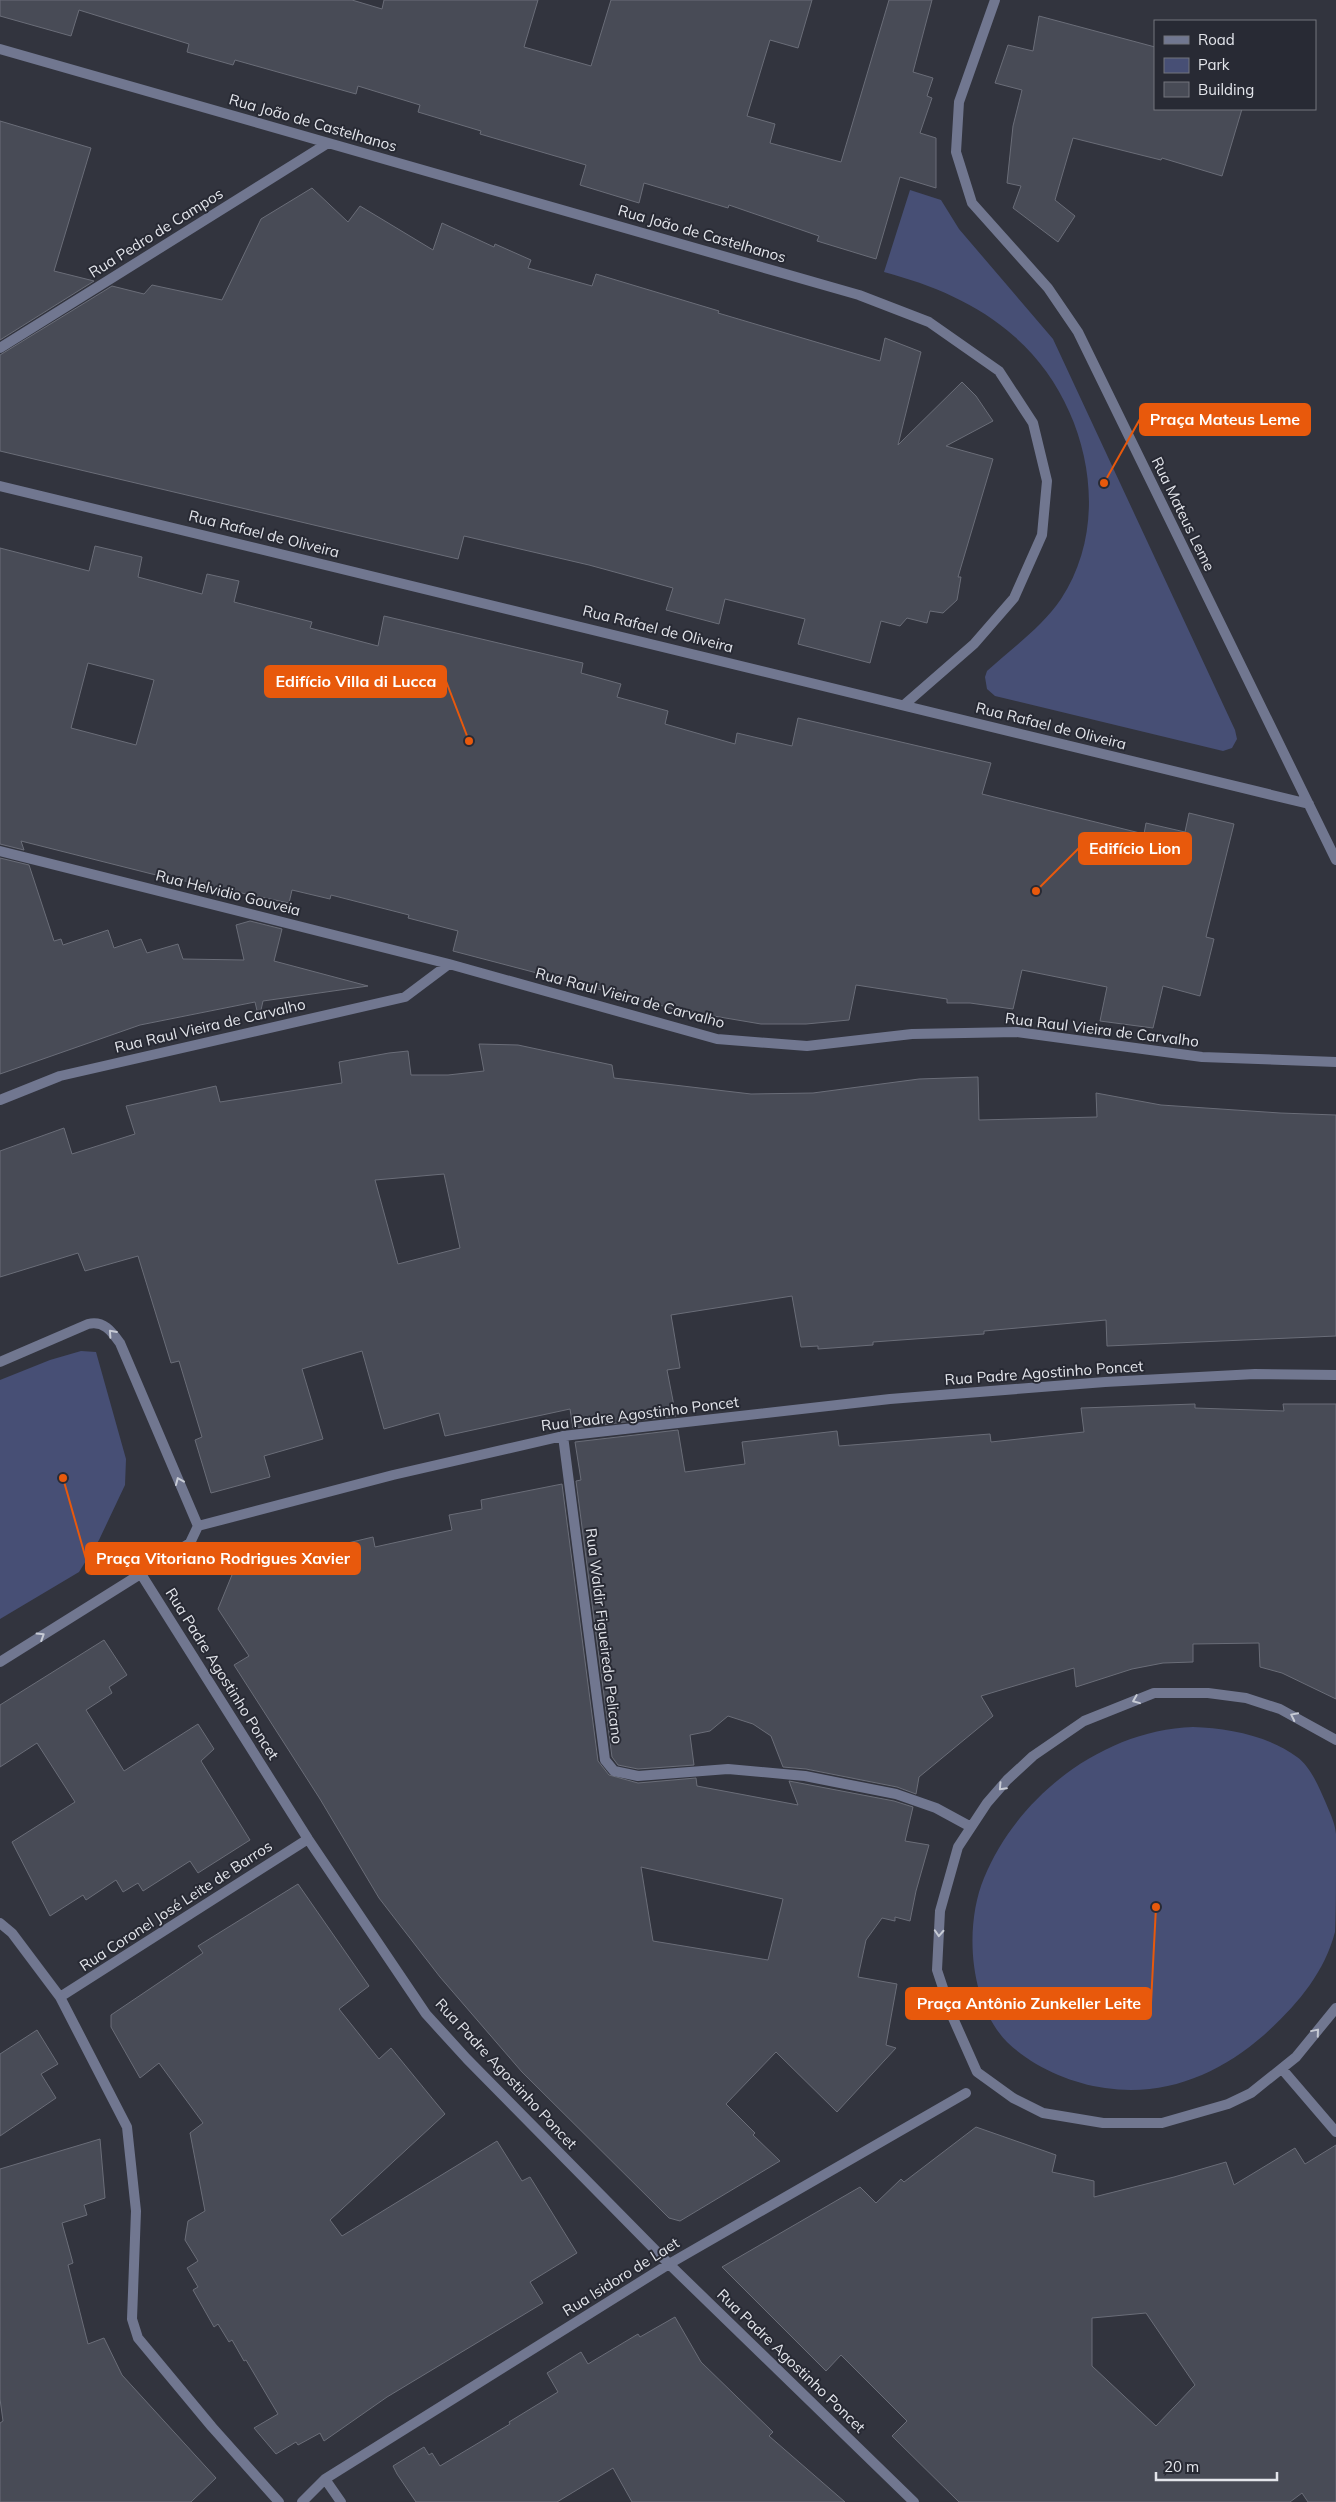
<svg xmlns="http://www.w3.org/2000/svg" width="1336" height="2502" font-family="Mulish,sans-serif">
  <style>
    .green { fill: #474f75 }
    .building { fill: #484b56; stroke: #6a6d78; fill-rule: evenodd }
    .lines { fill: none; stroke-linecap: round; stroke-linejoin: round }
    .street { stroke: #717790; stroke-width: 10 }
    .oneway { stroke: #c6cad4 }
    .labels { text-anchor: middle; stroke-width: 4; stroke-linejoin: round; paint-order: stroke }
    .street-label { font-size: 15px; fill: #e3e5eb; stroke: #282a34 }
    .leader { fill: none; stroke: #e8590c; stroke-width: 2 }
    .callout-dot { fill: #e8590c; stroke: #282a34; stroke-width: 2 }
    .callout { fill: #e8590c; stroke: #e8590c; stroke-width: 2 }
    .callout-label { font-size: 16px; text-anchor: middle; font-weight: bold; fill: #fff }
  </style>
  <rect width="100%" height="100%" fill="#32343e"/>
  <path class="green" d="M910 190 941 200 959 229 1053 339 1235 730 1237 739 1232 748 1223 751 995 696 987 689 985 677 987 671C1011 649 1042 627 1061 599 1115 517 1086 399 1015 337 977 303 932 285 884 272Z
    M81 1351 96 1352 126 1459 125 1485 99 1540 79 1572 0 1619V1380L50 1360Z
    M1193 1727C1228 1728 1269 1736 1297 1757 1310 1766 1319 1787 1325 1801 1329 1811 1335 1822 1336 1834 1336 1845 1336 1857 1336 1868 1336 1888 1336 1912 1335 1932 1324 1974 1296 2006 1264 2035 1219 2074 1166 2097 1105 2088 1070 2083 1033 2067 1007 2042 969 2003 964 1926 984 1878 1018 1795 1104 1730 1193 1727Z"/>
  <path class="building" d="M0 0H352L382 9 384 0H538L524 47 591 66 611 0H812L798 48 770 40 747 116 775 124 770 143 841 162 889 0H932L913 72 933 78 927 96 932 98 920 133 936 138V188L900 177 876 259 817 241 819 236 729 205 728 208 644 183 639 203 580 185 586 165 480 134 481 131 418 112 420 105 358 86 356 94 235 60 233 65 187 52 189 44 79 10 71 36 0 16Z
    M1039 16 1155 47V109H1242L1222 176 1162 158 1161 160 1073 138 1055 200 1075 216 1058 242 1013 208 1021 186 1007 183 1013 126 1022 90 995 83 1008 45 1033 51Z
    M0 121 91 148 54 271 94 281 0 340Z
    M312 188 348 222 360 206 433 250 442 223 494 247 495 244 531 260 528 268 592 286 596 274 719 311 718 313 880 361 885 338 921 352 898 445 962 382 976 396 993 421 946 446 993 459 958 577H961L957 600 943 613 930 611 927 623 907 618 900 626 881 621 870 663 798 644 805 619 725 599 719 624 666 610 673 588 589 565 464 536 458 559 0 451V355L112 286 144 294 152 285 222 300 261 219Z
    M95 546 142 557 138 577 202 594 207 574 239 581 234 602 312 622 310 628 378 646 384 616 583 663 581 673 621 684 617 697 668 711 665 724 735 744 737 733 792 746 798 718 991 763 982 794 1144 834 1146 823 1185 832 1189 813 1234 824 1206 937 1214 939 1200 996 1163 986 1153 1028 1100 1021 1107 987 1022 970 1013 1009 970 1003H947V999L856 985 849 1020 806 1024H761L678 1010 453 951 458 931 408 918 409 915 331 895 330 899 292 890 289 903 152 874 21 841 24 850 0 844V548L89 571ZM88 663 154 680 136 745 71 728Z
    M0 858 29 865 54 941 61 939 63 945 108 930 114 948 141 939 147 953 178 944 183 959 244 960 236 925 250 921 282 929 274 961 368 986 263 1001 259 1019 255 1002 140 1025 0 1074Z
    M479 1044 518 1045 612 1065 614 1078 751 1094 813 1093 919 1079 978 1077 979 1120 1097 1117 1096 1093 1161 1105 1280 1113 1336 1115V1336L1107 1346 1106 1320 984 1331V1334L873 1342V1345L818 1349V1346L801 1347 792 1296 671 1315 680 1368 667 1370 676 1416 573 1428 570 1409 445 1436 439 1413 384 1429 362 1351 302 1369 323 1439 264 1456 270 1477 211 1493 195 1440 202 1437 179 1361 171 1363 138 1256 85 1271 78 1253 0 1277V1151L64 1128 72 1154 135 1134 126 1106 216 1086 220 1102 342 1083 339 1062 389 1053 408 1051 411 1075H448L484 1071ZM444 1174 460 1248 398 1264 375 1180Z
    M1195 1404V1408L1284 1411 1283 1404H1336V1699L1282 1673 1260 1667 1259 1643 1193 1644V1662L1163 1663 1132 1669 1076 1687 1074 1668 981 1696 993 1716 919 1777 916 1794 897 1787 806 1769 783 1767 771 1736 753 1724 728 1716 710 1731 690 1735 694 1765 638 1769 618 1765 612 1757 576 1481 581 1480 575 1442 678 1430 685 1472 745 1464 742 1442 837 1431 839 1446 990 1434 991 1442 1084 1432 1081 1408Z
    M562 1484 598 1761 609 1775 638 1783 696 1778 697 1786 798 1805 789 1781 894 1801 913 1807 905 1841 929 1845 916 1891 910 1921 895 1917V1921L882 1918 866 1940 858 1977 897 1984 886 2045 896 2048 837 2112 776 2052 726 2104 755 2133 753 2135 780 2161 680 2221 669 2218 522 2072 440 1977 379 1898 320 1799 234 1665 249 1656 218 1609 234 1570 373 1537 375 1547 452 1530 449 1515 482 1509 481 1500ZM641 1867 783 1899 768 1960 653 1941Z
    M104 1640 127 1675 109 1687 112 1693 86 1710 124 1771 198 1724 214 1749 201 1761 250 1840 198 1873 190 1861 143 1891 138 1883 123 1892 116 1880 86 1900 83 1895 50 1916 12 1842 75 1802 37 1743 0 1767V1705Z
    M298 1884 369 1986 339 2009 379 2059 391 2048 445 2114 330 2220 342 2236 497 2141 522 2181 530 2177 577 2253 530 2282 543 2303 387 2397 324 2441 320 2433 298 2445 296 2442 276 2454 254 2428 278 2414 246 2360 244 2361 232 2340 229 2342 218 2324 214 2327 193 2290 198 2287 187 2268 198 2261 185 2240 188 2221 205 2211 190 2133 203 2123 159 2063 140 2078 111 2027V2015L203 1953 198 1946Z
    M37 2030 58 2064 41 2074 56 2098 0 2136V2054Z
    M976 2127 1056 2155 1052 2172 1094 2181V2197L1174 2177 1226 2162 1234 2185 1295 2148 1305 2164 1336 2145V2502H1308L1302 2493 1290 2502H959L892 2436 907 2421 841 2355 826 2371 722 2267 860 2187 876 2203 901 2179 904 2182ZM1146 2313 1195 2385 1156 2426 1092 2366V2318Z
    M100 2139 105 2198 84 2205 87 2215 62 2223 73 2263 68 2265 88 2344 104 2338 122 2375 216 2478 191 2502H0V2423L3 2421 0 2399V2169Z
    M675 2317 701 2362 773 2432 769 2436 845 2502H632L613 2468 557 2502H416L397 2474 393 2466 424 2447 429 2455 432 2453 440 2466 510 2424 509 2422 558 2392 547 2373 581 2352 588 2364 638 2334 640 2337Z"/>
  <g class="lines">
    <path class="street" d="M995 0 959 102 956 152 972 203 1048 288 1078 332 1336 860
      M0 49 859 295 929 322 999 371 1033 423 1047 481 1042 535 1014 598 974 644 904 705
      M0 348 328 143
      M0 486 1309 804
      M0 851 449 964
      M0 1100 60 1076 405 997 449 964 717 1039 807 1046 912 1034 1017 1032 1202 1057 1336 1062
      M0 1362 88 1324C104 1320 112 1332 120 1343L198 1526
      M563 1436 605 1760 614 1771 638 1776 728 1769 805 1776 896 1794 936 1808 971 1827
      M198 1526 393 1475 563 1436 890 1399 1105 1382 1255 1374 1336 1375
      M141 1574 308 1839 426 2014 467 2059 669 2264 914 2502
      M0 1662 190 1543 198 1526
      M1336 1740 1280 1709 1246 1698 1208 1693H1154L1084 1721 1033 1756 1007 1780 987 1803 958 1847 940 1911 937 1970 953 2018 977 2072 1013 2098 1043 2113 1103 2123H1162L1228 2104 1251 2093 1296 2057 1336 2008
      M0 1923 12 1933 60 1997 127 2127 136 2211 132 2319 138 2338 212 2427 279 2502
      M60 1997 308 1839
      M1282 2069 1336 2132
      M325 2479 341 2502
      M302 2502 325 2479 669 2264 966 2093"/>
  </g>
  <defs><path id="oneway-chevron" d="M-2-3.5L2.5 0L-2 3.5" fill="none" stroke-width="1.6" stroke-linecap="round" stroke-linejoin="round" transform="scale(1.25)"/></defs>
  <g class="oneway">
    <use href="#oneway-chevron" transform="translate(112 1333) rotate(-132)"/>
    <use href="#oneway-chevron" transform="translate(179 1481) rotate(-113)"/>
    <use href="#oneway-chevron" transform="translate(41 1636) rotate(-32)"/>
    <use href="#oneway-chevron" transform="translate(1136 1700) rotate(158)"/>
    <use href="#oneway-chevron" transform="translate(1294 1716) rotate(-154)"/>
    <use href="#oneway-chevron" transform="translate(1002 1787) rotate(133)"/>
    <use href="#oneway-chevron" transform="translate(939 1933) rotate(93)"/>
    <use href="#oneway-chevron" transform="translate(1316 2032) rotate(-50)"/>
  </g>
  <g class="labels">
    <g class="street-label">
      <text transform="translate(313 123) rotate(16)" y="5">Rua João de Castelhanos</text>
      <text transform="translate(156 233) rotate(-32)" y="5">Rua Pedro de Campos</text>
      <text transform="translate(702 234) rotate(16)" y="5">Rua João de Castelhanos</text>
      <text transform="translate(1183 514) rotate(64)" y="5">Rua Mateus Leme</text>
      <text transform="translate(264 534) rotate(14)" y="5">Rua Rafael de Oliveira</text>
      <text transform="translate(658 629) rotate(14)" y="5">Rua Rafael de Oliveira</text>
      <text transform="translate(1051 726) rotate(14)" y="5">Rua Rafael de Oliveira</text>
      <text transform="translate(228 893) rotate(14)" y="5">Rua Helvidio Gouveia</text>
      <text transform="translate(630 998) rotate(15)" y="5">Rua Raul Vieira de Carvalho</text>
      <text transform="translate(210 1026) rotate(-13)" y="5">Rua Raul Vieira de Carvalho</text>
      <text transform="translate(1102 1030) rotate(7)" y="5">Rua Raul Vieira de Carvalho</text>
      <text transform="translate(1044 1373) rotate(-4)" y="5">Rua Padre Agostinho Poncet</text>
      <text transform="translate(640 1414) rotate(-7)" y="5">Rua Padre Agostinho Poncet</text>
      <text transform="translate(604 1636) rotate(83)" y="5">Rua Waldir Figueiredo Pelicano</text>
      <text transform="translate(222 1674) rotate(58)" y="5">Rua Padre Agostinho Poncet</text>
      <text transform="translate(176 1906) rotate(-33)" y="5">Rua Coronel José Leite de Barros</text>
      <text transform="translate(506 2074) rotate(47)" y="5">Rua Padre Agostinho Poncet</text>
      <text transform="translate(621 2277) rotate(-32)" y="5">Rua Isidoro de Laet</text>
      <text transform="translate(791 2361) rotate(44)" y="5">Rua Padre Agostinho Poncet</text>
    </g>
  </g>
  <path class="leader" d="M1104 483L1140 419M469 741L446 681M1036 891L1079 848M63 1478L86 1559M1156 1907L1151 2003"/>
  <g class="callout-dot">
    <circle cx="1104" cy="483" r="5"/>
    <circle cx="469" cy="741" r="5"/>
    <circle cx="1036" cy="891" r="5"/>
    <circle cx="63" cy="1478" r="5"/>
    <circle cx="1156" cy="1907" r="5"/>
  </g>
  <g class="callout">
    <rect x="1140" y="404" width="170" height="31" rx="5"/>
    <rect x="265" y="666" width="181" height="31" rx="5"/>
    <rect x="1079" y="833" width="112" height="31" rx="5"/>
    <rect x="86" y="1543" width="274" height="31" rx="5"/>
    <rect x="906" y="1988" width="245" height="31" rx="5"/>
  </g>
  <g class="callout-label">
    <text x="1225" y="425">Praça Mateus Leme</text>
    <text x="356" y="687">Edifício Villa di Lucca</text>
    <text x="1135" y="854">Edifício Lion</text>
    <text x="223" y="1564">Praça Vitoriano Rodrigues Xavier</text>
    <text x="1029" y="2009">Praça Antônio Zunkeller Leite</text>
  </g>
  <rect x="1154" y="20" width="162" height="90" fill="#282a34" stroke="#73757d"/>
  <rect x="1164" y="36" width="25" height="8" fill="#717790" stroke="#73757d"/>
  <text x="1198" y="45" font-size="15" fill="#e3e5eb">Road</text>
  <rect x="1164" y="58" width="25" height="15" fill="#474f75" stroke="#73757d"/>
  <text x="1198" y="70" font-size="15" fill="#e3e5eb">Park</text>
  <rect x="1164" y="82" width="25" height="15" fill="#484b56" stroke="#73757d"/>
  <text x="1198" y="95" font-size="15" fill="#e3e5eb">Building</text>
  <path d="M1156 2472v8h121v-8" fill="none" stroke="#e3e5eb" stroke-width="2.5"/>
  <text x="1164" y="2472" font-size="15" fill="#e3e5eb" stroke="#282a34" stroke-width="4" paint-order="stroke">20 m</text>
</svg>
